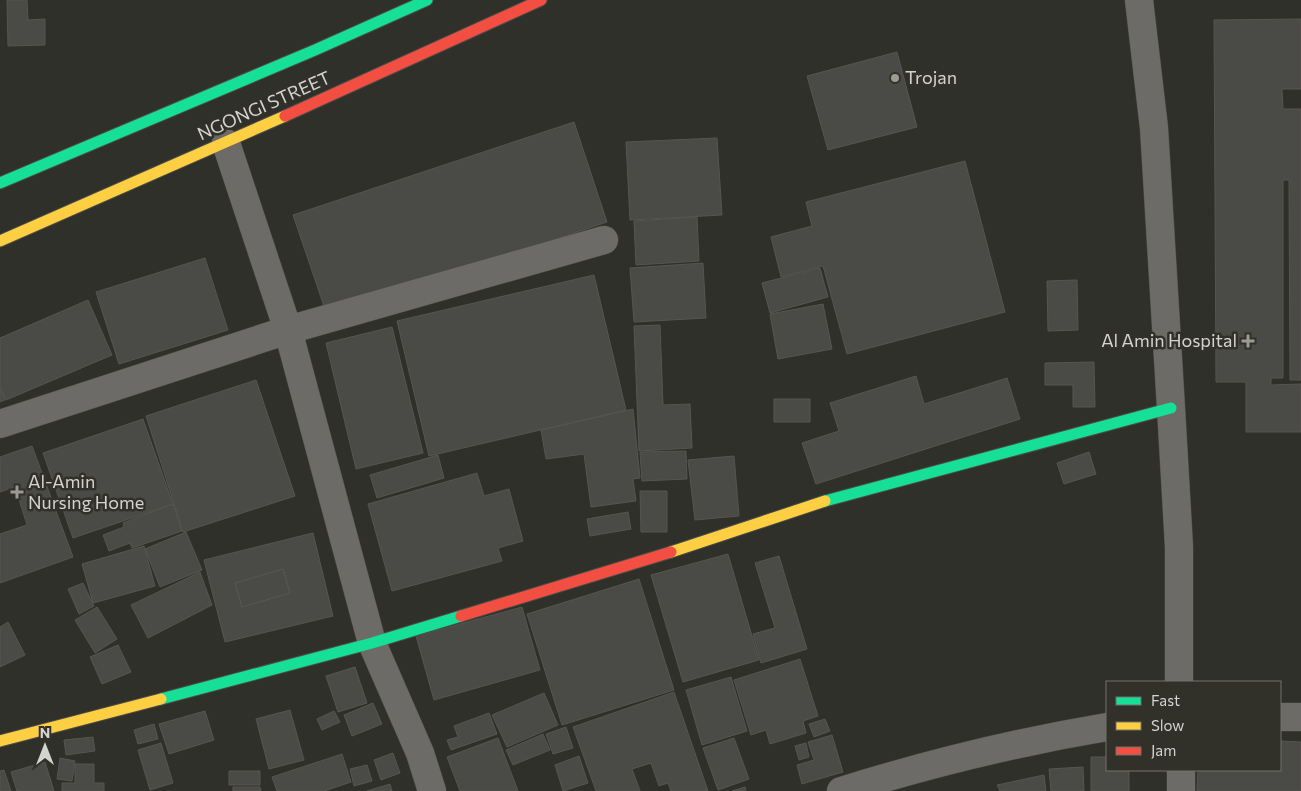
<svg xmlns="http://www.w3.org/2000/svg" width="1301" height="791" font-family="Commissioner,sans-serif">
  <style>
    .building { fill: #4a4a46; stroke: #565551; fill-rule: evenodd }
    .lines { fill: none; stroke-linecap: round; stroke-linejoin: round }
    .street-casing { stroke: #4d4d48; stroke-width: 29 }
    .fast-casing { stroke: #4d4d48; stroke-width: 13 }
    .slow-casing { stroke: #4d4d48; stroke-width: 13 }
    .jam-casing { stroke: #4d4d48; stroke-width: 13 }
    .street { stroke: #6c6b67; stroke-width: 28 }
    .fast { stroke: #16e098; stroke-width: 11 }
    .slow { stroke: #ffcf43; stroke-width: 11 }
    .jam { stroke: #f24e42; stroke-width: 11 }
    .poi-dot { fill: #9b9b96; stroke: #323129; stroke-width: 2 }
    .labels { text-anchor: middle; stroke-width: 5; stroke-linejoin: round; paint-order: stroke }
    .poi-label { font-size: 18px; fill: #d4d4cf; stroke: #323129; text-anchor: start }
    .street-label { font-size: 18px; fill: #d4d4cf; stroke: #323129 }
  </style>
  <rect width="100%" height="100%" fill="#30302b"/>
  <path class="building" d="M7 0H27L28 20 45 19V45L8 46Z
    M1301 19V89H1282L1283 109H1301V380H1290L1289 180H1283V378H1271V385L1301 384V432H1246V382H1216L1214 20Z
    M897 52 917 127 828 150 807 76Z
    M574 122 607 222 327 315 293 215Z
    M717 138 722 215 630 220 626 142Z
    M965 161 1005 312 847 354 823 266 781 277 771 237 812 226 806 202Z
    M697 217 699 261 636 265 634 221Z
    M205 258 228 330 119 364 96 292Z
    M703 263 706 318 634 322 630 268Z
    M820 268 828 297 770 313 762 283Z
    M594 275 626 410 429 456 397 321Z
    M1077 280 1078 330 1048 331 1047 281Z
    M88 300 112 355 6 400 0 387V338Z
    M823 304 832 349 778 359 770 314Z
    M660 325 663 405 690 404 692 448 639 451 634 326Z
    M392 327 423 453 356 469 326 343Z
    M1094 362 1095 407H1073V385H1045V363Z
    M916 376 924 404 1007 378 1020 419 816 484 802 443 839 431 830 403Z
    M256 380 295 496 183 532 146 416Z
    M0 389 5 400 0 402Z
    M774 399H810V422H774Z
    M633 409 640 478 633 479 636 501 591 507 584 454 546 459 541 430Z
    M143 419 173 504 73 538 43 453Z
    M32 446 73 557 0 583V534L27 525 15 487 0 492V457Z
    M686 451 687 479 642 481 640 452Z
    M1089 452 1096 474 1064 484 1057 463Z
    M438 455 444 478 377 498 370 475Z
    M734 456 739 516 695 520 688 460Z
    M477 473 484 496 509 489 523 541 498 548 502 561 392 591 368 504Z
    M640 491H667V532H641Z
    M173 504 182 531 132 548 130 543 109 551 103 535 124 527 123 523Z
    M628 512 631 529 590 536 587 519Z
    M186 532 202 570 160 587 145 549Z
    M313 533 333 616 225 642 204 560ZM283 569 290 593 242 607 235 583Z
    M144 546 155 586 93 603 82 564Z
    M728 554 759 660 683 682 651 575Z
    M779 556 807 649 761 663 753 634 775 628 755 563Z
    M283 569 290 593 242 607 235 583Z
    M200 572 212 605 148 638 131 605Z
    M639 579 674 690 562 725 527 614Z
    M83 583 94 606 79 614 68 589Z
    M97 607 117 639 95 653 75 620Z
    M522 607 540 670 434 700 416 636Z
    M8 622 25 655 0 667V627Z
    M118 645 131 672 102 684 90 657Z
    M800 659 818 716 803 721 806 733 770 744 766 730 751 735 734 680Z
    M355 667 367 703 338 712 326 676Z
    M731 677 747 731 702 745 686 690Z
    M674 692 708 791H671L668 783 659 786 651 763 632 769 640 791H596L573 727Z
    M544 693 558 725 507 747 492 715Z
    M373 703 382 724 352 736 344 715Z
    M290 710 304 760 269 769 256 719Z
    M205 711 214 740 169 754 159 724Z
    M334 711 340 722 322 730 317 719Z
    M489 713 497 734 451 750 447 740 458 737 454 726Z
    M825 719 830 731 814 737 809 724Z
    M154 724 158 739 138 744 134 730Z
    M566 727 573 748 553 754 546 734Z
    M543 734 550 750 513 765 506 750Z
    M832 735 843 772 802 784 797 765 814 760 808 742Z
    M93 737 95 751 66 755 64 740Z
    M498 738 518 791H460L447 757Z
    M734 738 749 779 718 790 703 748Z
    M1280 741 1301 742V791H1197L1198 770H1280Z
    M161 743 173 783 150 790 138 750Z
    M806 743 809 757 799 760 795 746Z
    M393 753 400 773 381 780 374 760Z
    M342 754 351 782 324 791H277L272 777Z
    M579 756 588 783 563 791 555 765Z
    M1091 757H1107V770H1129V791H1091Z
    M60 758 75 761 72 781 57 779Z
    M45 762 54 791H17L11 772Z
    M75 764H94V783H104V791H62V783H75Z
    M367 765 372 781 354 786 350 769Z
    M1083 767 1084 791H1051L1049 769Z
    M4 770 11 791H0V771Z
    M229 771H260V785H229Z
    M1044 775 1046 791H1000L997 785Z
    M390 784 392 791H367Z
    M233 787H260L261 791H233Z
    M745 787 746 791H732Z"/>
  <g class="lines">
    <g class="street-casing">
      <path id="street" d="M1139 0 1154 128 1171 408 1179 547V682
        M226 143 288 330 372 643 420 753 432 791
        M0 424 288 330 604 240
        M1280 717H1301
        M1181 770V791
        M841 791C928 764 1017 742 1107 727"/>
    </g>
    <g class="fast-casing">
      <path id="fast" d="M0 183 315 50 427 0
        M825 501 1171 408
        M161 699 372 643 461 616"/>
    </g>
    <g class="slow-casing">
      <path id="slow" d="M0 241 285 116
        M671 552 825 501
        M0 741 161 699"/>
    </g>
    <g class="jam-casing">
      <path id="jam" d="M285 116 541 0
        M461 616 671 552"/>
    </g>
    <use href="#street" class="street"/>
    <use href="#fast" class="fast"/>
    <use href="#slow" class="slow"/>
    <use href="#jam" class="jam"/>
  </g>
  <g class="poi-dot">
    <circle cx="895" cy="78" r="5"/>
    <path d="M1245.5 333.5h5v5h5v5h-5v5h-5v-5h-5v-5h5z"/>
    <path d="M14.5 484.5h5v5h5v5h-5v5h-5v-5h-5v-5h5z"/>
  </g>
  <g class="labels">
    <g class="poi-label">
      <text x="905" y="84">Trojan</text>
      <text x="1237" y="347" text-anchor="end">Al Amin Hospital</text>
      <text x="28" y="488">Al-Amin<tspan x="28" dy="21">Nursing Home</tspan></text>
    </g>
    <g class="street-label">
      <text transform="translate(264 106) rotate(-24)" y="6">NGONGI STREET</text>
    </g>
  </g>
  <rect x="1106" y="681" width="175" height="90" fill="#323129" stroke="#73726b"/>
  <rect x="1116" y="697" width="25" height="8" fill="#16e098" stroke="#73726b"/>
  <text x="1151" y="706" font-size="15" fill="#d4d4cf">Fast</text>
  <rect x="1116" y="722" width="25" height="8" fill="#ffcf43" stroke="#73726b"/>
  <text x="1151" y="731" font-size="15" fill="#d4d4cf">Slow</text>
  <rect x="1116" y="747" width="25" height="8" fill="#f24e42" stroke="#73726b"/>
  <text x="1151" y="756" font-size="15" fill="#d4d4cf">Jam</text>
  <g transform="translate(45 746)" stroke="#323129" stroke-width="4" paint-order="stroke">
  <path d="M0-4L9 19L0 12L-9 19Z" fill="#d4d4cf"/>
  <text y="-8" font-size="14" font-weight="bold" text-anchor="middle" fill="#d4d4cf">N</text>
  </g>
</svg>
